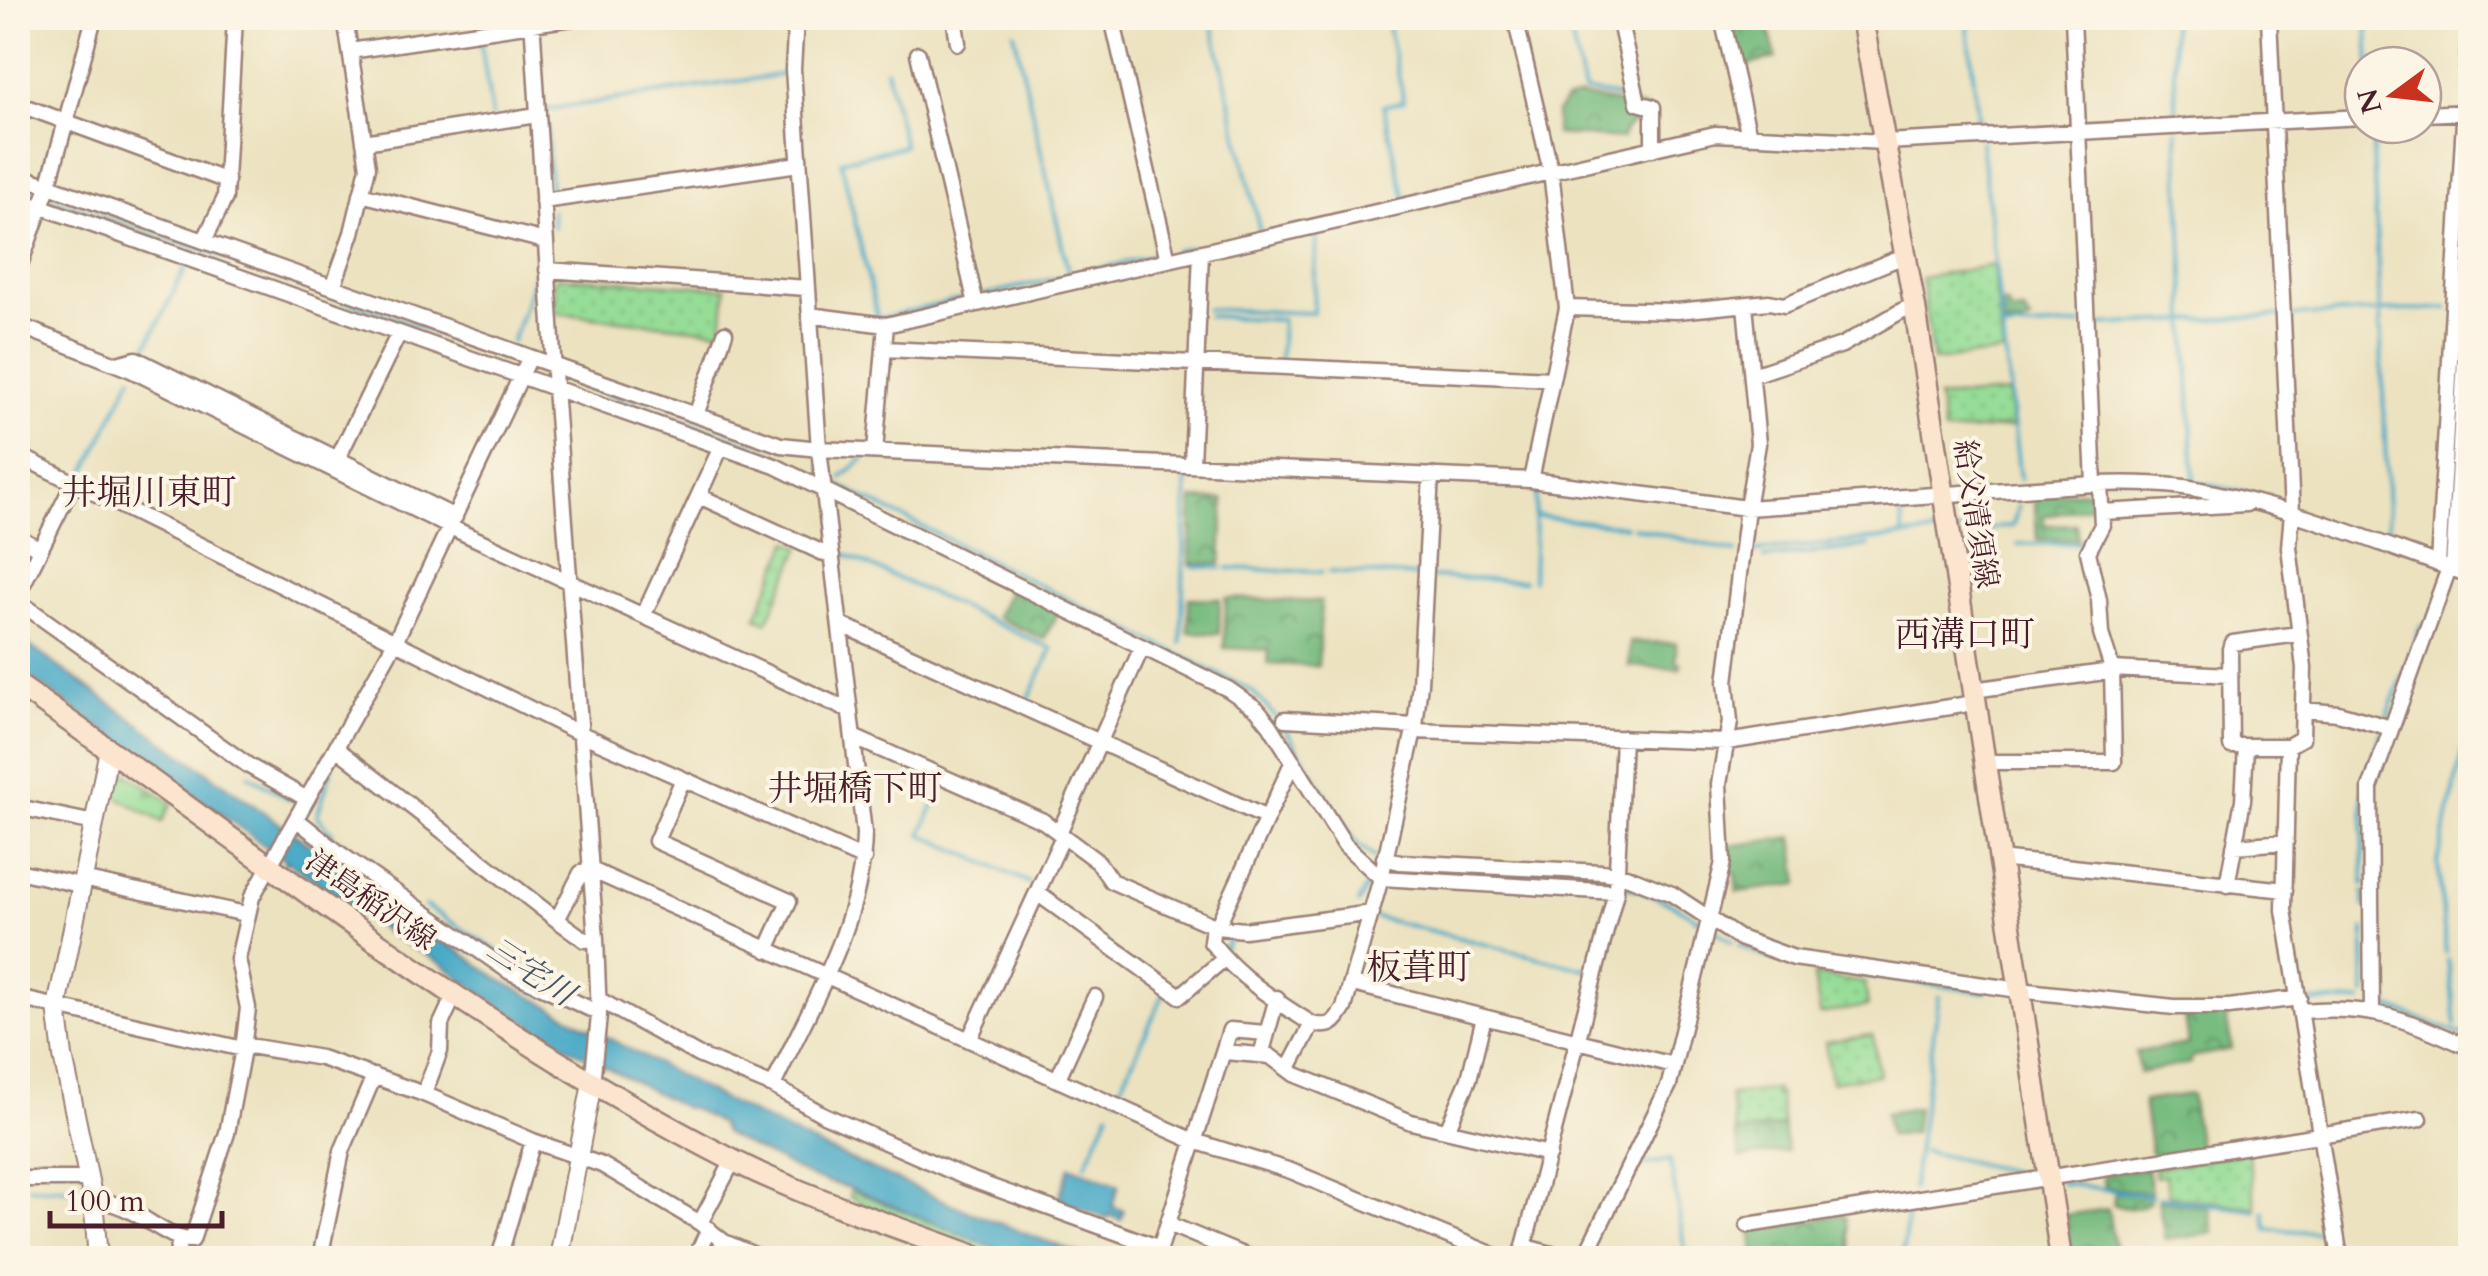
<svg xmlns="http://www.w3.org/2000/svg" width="2488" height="1276" font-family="Cardo,'Noto Serif JP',serif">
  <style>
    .grass { fill: url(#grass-dots); stroke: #707e61; stroke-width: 2.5 }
    .forest { fill: url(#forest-crowns); stroke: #616e56; stroke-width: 2.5 }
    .cemetery { fill: url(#cemetery-stones); stroke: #707e61; stroke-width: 2.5 }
    .water { fill: #47a9c6; stroke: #486478; stroke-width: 2.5 }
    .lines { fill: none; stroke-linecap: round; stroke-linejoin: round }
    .stream { stroke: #47a9c6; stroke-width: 4 }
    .minor-casing { stroke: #9b8076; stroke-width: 19 }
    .tertiary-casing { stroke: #9b8076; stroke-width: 22 }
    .secondary-casing { stroke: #9b8076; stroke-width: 25 }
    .minor { stroke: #fff; stroke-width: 14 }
    .tertiary { stroke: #fff; stroke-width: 18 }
    .secondary { stroke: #fbe5cf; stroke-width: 20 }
    .labels { text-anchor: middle; stroke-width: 8; stroke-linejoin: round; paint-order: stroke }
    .street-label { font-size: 30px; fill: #4a1f2b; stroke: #fcf5e5 }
    .water-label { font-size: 32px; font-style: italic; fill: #495669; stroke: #fcf5e5 }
    .quarter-label { font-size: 35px; fill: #4a1f2b; stroke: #fcf5e5 }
  </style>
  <defs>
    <pattern id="grass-dots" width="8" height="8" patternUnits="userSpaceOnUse" patternTransform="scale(2.5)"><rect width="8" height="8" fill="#96dd97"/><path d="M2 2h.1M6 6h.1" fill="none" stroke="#83bd82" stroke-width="1.8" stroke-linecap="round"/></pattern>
    <pattern id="forest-crowns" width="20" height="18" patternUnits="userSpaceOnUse" patternTransform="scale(2.5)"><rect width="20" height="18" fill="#78bc80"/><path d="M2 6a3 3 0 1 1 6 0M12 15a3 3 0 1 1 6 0" fill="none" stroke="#649869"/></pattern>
    <pattern id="cemetery-stones" width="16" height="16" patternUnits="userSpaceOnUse" patternTransform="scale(2.5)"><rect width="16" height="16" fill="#96dd97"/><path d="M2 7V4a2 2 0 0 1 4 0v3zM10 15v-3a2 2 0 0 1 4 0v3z" fill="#83bd82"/></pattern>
  </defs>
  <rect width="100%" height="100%" fill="#fcf5e5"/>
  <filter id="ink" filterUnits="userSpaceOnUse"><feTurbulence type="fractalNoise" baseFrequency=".01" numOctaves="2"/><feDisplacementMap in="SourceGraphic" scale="20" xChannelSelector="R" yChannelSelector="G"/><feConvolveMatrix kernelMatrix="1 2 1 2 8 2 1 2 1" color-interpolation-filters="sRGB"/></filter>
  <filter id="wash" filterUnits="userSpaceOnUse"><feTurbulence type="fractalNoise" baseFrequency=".0048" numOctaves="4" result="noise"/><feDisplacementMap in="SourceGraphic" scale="40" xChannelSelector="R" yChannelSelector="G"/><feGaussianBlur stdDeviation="2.25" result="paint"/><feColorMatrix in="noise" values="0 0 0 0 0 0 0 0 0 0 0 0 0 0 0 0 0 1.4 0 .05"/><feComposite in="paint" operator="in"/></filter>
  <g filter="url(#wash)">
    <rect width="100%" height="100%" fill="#ece2c0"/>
    <path class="grass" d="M1993 265 2003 353 1933 361 1921 278Z
      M558 277 726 288 722 331 556 313 554 281Z
      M2008 393 2012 427 1944 433 1938 398Z
      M789 541 801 547 767 622 756 617Z
      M1814 975 1865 983 1868 1006 1820 1014Z
      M1873 1035 1879 1075 1831 1082 1825 1042Z
      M1775 1089 1776 1095 1779 1094 1783 1126 1736 1133 1730 1095Z
      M2248 1152 2256 1208 2169 1196 2165 1175 2156 1177 2154 1168Z
      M851 1190 1019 1258C976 1258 892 1215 849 1197Z"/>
    <path class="forest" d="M1725 18H1766L1776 58 1746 65 1749 79 1741 82Z
      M1580 96 1645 108 1647 114C1637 120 1624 126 1622 139L1556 134V113L1565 100Z
      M2002 304H2007L2011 313 2024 312 2031 321 2020 327H2005Z
      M2093 490 2097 492 2098 505 2043 516 2045 525 2076 524 2078 540 2037 539 2035 503 2039 495Z
      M1192 499 1224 500 1221 564 1190 563Z
      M1010 587 1059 610 1044 639 996 617Z
      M1189 598 1220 599 1219 634 1188 632Z
      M1226 598 1321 602 1318 666 1268 664 1269 650 1224 648Z
      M1630 642 1676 643V662L1681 663 1680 669 1629 666Z
      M1793 837 1799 884 1737 892 1735 874 1729 871V846Z
      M2184 1015H2226L2232 1049 2191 1057V1063L2139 1073 2136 1052 2188 1044Z
      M2191 1094 2199 1149 2155 1156 2151 1153 2143 1101Z
      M1917 1108 1914 1133 1889 1136 1885 1113Z
      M1783 1126 1787 1151 1740 1158 1736 1133Z
      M2147 1168 2151 1193 2104 1187 2102 1173Z
      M2115 1192 2148 1197 2150 1201C2141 1211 2124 1209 2113 1204Z
      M2158 1199 2209 1207 2213 1233 2165 1240Z
      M2108 1209 2116 1258H2071L2065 1215Z
      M1842 1214 1846 1218 1852 1258H1756L1751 1231Z"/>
    <path class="cemetery" d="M121 769 172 803 162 822 109 792 111 774Z"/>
    <path class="water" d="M18 638 499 979 724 1100 823 1148 965 1210 1090 1258H1019L846 1187 813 1178 725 1134 720 1124 689 1107 684 1108 532 1028 533 1025 504 1010 466 982 459 988 457 986 462 979 442 964 389 934 288 862 284 864 285 860 114 738 109 740 111 736 18 669Z
      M1070 1166 1119 1185 1112 1206 1124 1211 1121 1220 1109 1215 1107 1219 1058 1200Z"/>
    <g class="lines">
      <path class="stream" d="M1211 18 1260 232
        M1386 18 1404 101 1383 106 1405 199
        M1567 18 1584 91 1631 99
        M1967 18 1979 126
        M2172 18 2177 123
        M2367 18 2370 65
        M1014 32 1069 275
        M480 37 492 116
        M545 110 786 74 787 67
        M546 118 550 191
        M2372 125 2389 540
        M2177 131 2194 481
        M1981 142 2020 480
        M18 187 41 195
        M50 198 523 363
        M552 210 553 227
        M1175 251 1190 248
        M985 295 1154 256
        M1206 309 1313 313 1317 232
        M877 316 841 161 904 146 886 69
        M1208 316 1282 320 1280 361
        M2289 316 2448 308
        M882 318 963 299
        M2095 325 2279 316
        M2003 330 2081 325
        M512 342 539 264
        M141 358 186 267
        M532 367 551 373
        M560 377 763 449 817 475
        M2107 475C2165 476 2219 484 2274 501
        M83 477 132 376
        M842 477 863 459
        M826 479 1252 691 1282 724 1355 842 1379 861
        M1537 488 1535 516 1626 526
        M1900 504 1904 537
        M1633 527 1736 552
        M1958 532 2013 526 2018 506
        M2018 544 2087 543
        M838 551 1052 649 1027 703
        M1747 552 1937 533
        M2445 557 2470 141
        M1764 558 1869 546
        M1191 566 1221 568
        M1228 568 1322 572
        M1329 572 1421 576
        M1432 577 1524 581
        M1533 580 1535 516
        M1181 643 1187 470
        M843 712 845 740
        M2388 716 2421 626
        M332 768 317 816 333 834
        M249 775 291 800
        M939 782 944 784 921 834 1034 885
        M2365 782 2382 732
        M2363 789 2364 885
        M340 841 373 869
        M1426 870 1611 882
        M1621 885C1651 892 1676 905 1702 922
        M2364 892V906
        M1358 903 1371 878
        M425 906 529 971 584 998
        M1375 917 1589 970
        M1710 928 1732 941
        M2364 939V929
        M2364 944 2365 994
        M1740 945 1765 957 1792 964
        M1223 951 1230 938
        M2446 953 2438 862 2470 718
        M2448 960 2456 1025
        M1826 969 1985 992
        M2304 1002 2361 1001
        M2381 1004 2470 1038
        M1116 1097 1165 991
        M1923 1151 2026 1175
        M1086 1164 1109 1112
        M1635 1166 1670 1160 1685 1251
        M2061 1183 2152 1196
        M18 1186H22
        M30 1187 77 1189
        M1912 1189 1939 996
        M2159 1197 2256 1211
        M2264 1211 2267 1229 2330 1233
        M1177 1220 1272 1258
        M1902 1258 1909 1204"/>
    </g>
  </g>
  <g filter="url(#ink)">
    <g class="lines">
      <g class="minor-casing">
        <path id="minor" d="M532 18 555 388 596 939 599 1016 592 1083
          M954 18 958 43
          M1112 18 1168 260
          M1515 18 1551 172 1567 308 1531 480
          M1619 18 1638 103 1653 107V149
          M1722 18 1749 136
          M2073 18 2094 484
          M2269 18 2292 513 2289 547 2304 668 2302 738 2288 746 2284 910 2340 1258
          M350 51 573 18
          M918 54 976 304
          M18 104 227 181
          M2423 114 2470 112
          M364 142 537 115
          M18 175 530 357
          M361 194 545 241
          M543 201 799 164
          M18 203 42 207 775 466 1228 689 1257 709 1270 725 1345 845 1381 878 1616 892
          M204 241 225 198 235 18
          M18 270 48 187 94 18
          M547 270 807 288
          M333 287 352 233 368 167 345 18
          M1567 308 1677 311 1769 302 1784 305 1894 260 1906 258
          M809 315 886 325 1715 134 1885 142 2363 117
          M18 325 131 370 450 527 850 711
          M884 349 1552 379
          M117 364 136 359 455 517
          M1753 375 1842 345 1903 310 1915 308
          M696 415 725 333
          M875 451 886 325
          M18 455 579 733 864 859
          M338 458 399 333
          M1192 464 1201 253
          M699 496 832 557
          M2102 512 2246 504
          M18 537 40 549
          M2438 564 2470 19
          M2453 569 2470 273
          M18 594 74 482
          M18 601 249 766 307 799
          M647 608 721 447
          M840 624 1267 818
          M2112 669 2230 675
          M1973 690 2112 671
          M2303 710 2338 713 2391 728
          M1285 719 1415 726
          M1414 731 1727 742 1975 703
          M853 737 1043 821 1098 862 1111 881 1217 927 1244 930 1372 913
          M2288 746H2231L2230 649 2233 643 2298 634
          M336 748 557 920 581 873 589 869
          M1984 762H2114L2112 669 2101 634 2099 600 2088 552 2102 525 2100 484
          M683 779 656 841 789 901 767 950
          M18 807 94 823
          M296 819 339 853 510 972 599 1013
          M1059 833 1142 647
          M2234 846 2286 842
          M1384 858 1400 862 1602 872 1626 876 1672 894 1739 938 1794 958 2019 990 2174 1007H2229L2299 998
          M1999 859 2285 890
          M589 869 1194 1141 1291 1171 1501 1258
          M18 871 80 885
          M82 879 246 914
          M2227 885 2243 800 2246 746
          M1037 893 1180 996 1224 959
          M557 920 585 940 596 939
          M1213 925 1211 942C1239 978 1274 1000 1312 1024
          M1217 927 1293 761
          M1353 984 1673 1065
          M18 998 243 1049
          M598 999 698 1055 773 1086 824 1115 967 1178 1160 1248 1230 1030 1266 1033
          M2302 1011C2370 1004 2410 1020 2470 1048
          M2372 1011 2370 788 2449 568
          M970 1038 1063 836
          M243 1045 321 1058 424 1094 533 1141 602 1165 700 1223
          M1225 1052 1270 1056 1294 1074 1411 1122 1549 1154
          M1261 1055 1277 998
          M1289 1068 1312 1024C1331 1028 1334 1024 1344 1008L1381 878 1415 726 1420 684 1431 475
          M1058 1078 1095 997
          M773 1086C810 1006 863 923 864 833L819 449 793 69 796 18
          M424 1094 440 1051 441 1024 455 994
          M1447 1130 1469 1079 1484 1017
          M733 1161 700 1223 724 1242 761 1258
          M18 1179H89
          M93 1200C135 1202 163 1240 192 1240L227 1133 243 1049 248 1008 238 959 252 897 395 642 530 357 781 445 819 449 1531 480 1747 508 2094 484C2133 483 2173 483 2211 492 2299 510 2385 546 2470 575
          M1168 1224 1250 1258
          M1748 1225 2420 1119
          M1525 1247 1567 1258
          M176 1258 180 1240
          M320 1258 342 1151 374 1076
          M499 1258 533 1141
          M695 1258 709 1229
          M1521 1258 1616 892 1623 738
          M1584 1258 1669 1085 1723 862 1719 784 1730 722 1726 682 1747 508 1758 444 1745 305"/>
      </g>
      <g class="tertiary-casing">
        <path id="tertiary" d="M98 1258 93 1200 63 1056 57 1007 109 750
          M559 1258 592 1083"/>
      </g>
      <g class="secondary-casing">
        <path id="secondary" d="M1862 18 1915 308 2061 1258
          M18 685C252 849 478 1031 734 1161 812 1200 898 1227 980 1258"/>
      </g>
      <use href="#minor" class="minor"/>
      <use href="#tertiary" class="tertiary"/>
      <use href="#secondary" class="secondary"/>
    </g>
  </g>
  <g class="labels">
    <g class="street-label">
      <text transform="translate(1976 514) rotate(81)" y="10">給父清須線</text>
      <text transform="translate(371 900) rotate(35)" y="10">津島稲沢線</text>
    </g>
    <g class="water-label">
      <text transform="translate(531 971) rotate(33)" y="11">三宅川</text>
    </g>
    <g class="quarter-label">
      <text x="149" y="504">井堀川東町</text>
      <text x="1965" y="646">西溝口町</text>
      <text x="855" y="800">井堀橋下町</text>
      <text x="1419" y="979">板葺町</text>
    </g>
  </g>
  <rect width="2488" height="1276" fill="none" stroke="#fcf5e5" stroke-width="60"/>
  <g transform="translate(2393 95) rotate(255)"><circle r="48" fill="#fcf5e5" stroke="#b59f9b" stroke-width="2.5"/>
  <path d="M0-8L18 38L0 25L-18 38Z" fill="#c8321e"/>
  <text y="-15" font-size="28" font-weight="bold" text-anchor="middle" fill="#4a1f2b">N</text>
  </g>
  <path d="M50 1211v15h172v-15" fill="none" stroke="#4a1f2b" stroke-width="5"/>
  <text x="65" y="1211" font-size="30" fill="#4a1f2b" stroke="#fcf5e5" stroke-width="8" paint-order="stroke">100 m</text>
</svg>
